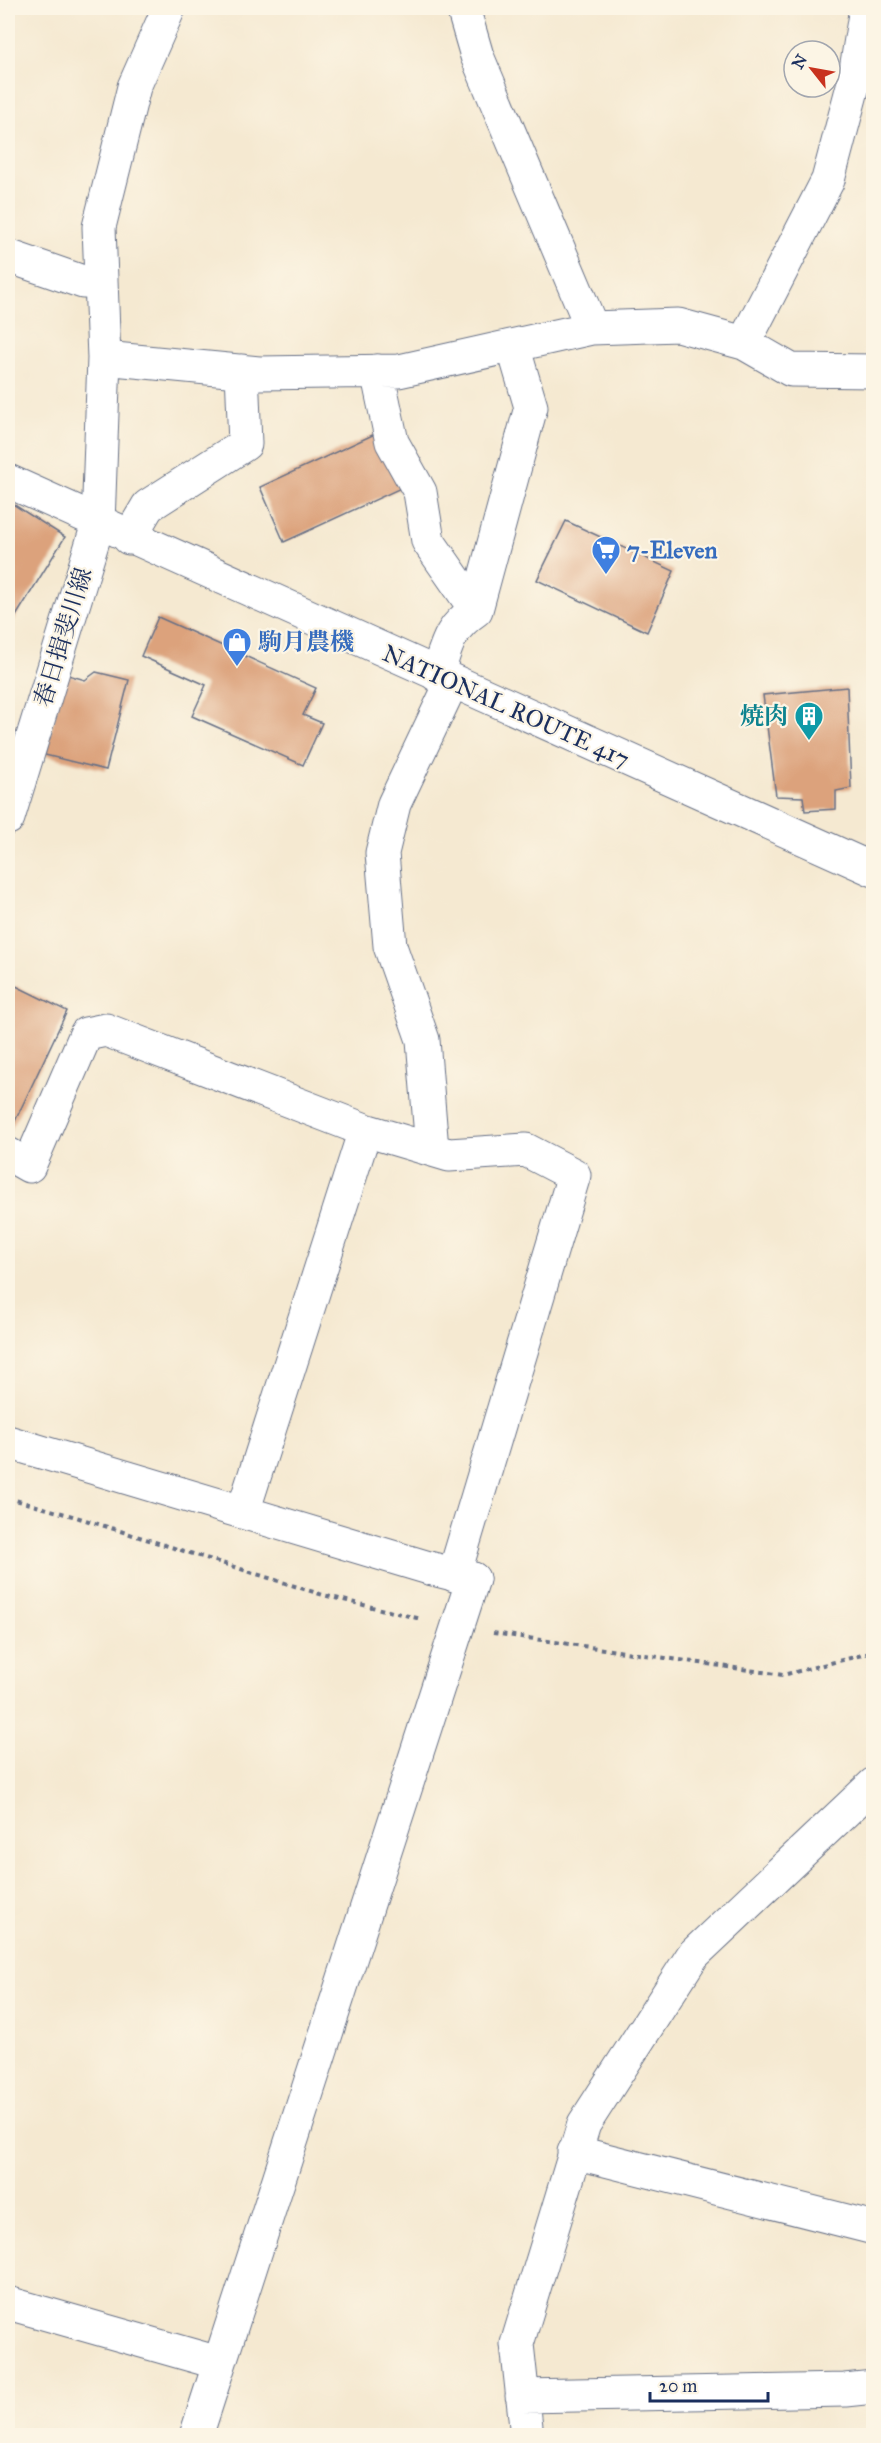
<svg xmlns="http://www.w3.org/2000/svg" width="881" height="2443" font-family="'IM FELL Great Primer','Noto Serif JP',serif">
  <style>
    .building { fill: #dca27b }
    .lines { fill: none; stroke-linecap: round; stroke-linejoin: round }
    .minor-casing { stroke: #677086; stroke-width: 35 }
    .tertiary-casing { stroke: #677086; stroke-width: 35 }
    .primary-casing { stroke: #677086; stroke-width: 35 }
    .trunk-casing { stroke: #677086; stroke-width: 35 }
    .path { stroke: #677086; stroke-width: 4; stroke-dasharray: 4.5 4.5; stroke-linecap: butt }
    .minor { stroke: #fff; stroke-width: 33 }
    .tertiary { stroke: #fff; stroke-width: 33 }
    .primary { stroke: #fff; stroke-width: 33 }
    .trunk { stroke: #fff; stroke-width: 33 }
    .labels { text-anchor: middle; stroke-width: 4.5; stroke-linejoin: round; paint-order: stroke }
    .shop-label { font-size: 24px; font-weight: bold; fill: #366cbe; stroke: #fcf5e5; text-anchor: start }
    .street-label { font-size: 24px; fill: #1b2f5e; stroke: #fcf5e5 }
    .culture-label { font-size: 24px; font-weight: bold; fill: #0d838f; stroke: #fcf5e5; text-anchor: end }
  </style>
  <rect width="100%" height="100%" fill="#fcf5e5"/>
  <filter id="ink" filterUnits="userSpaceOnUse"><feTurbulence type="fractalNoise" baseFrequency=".0167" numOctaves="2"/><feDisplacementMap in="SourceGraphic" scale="12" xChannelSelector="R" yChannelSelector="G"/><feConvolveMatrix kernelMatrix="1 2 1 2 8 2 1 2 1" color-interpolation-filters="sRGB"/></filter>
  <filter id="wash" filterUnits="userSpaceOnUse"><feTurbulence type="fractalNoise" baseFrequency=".008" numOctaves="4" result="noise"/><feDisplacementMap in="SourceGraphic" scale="24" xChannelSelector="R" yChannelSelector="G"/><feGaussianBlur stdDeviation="1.35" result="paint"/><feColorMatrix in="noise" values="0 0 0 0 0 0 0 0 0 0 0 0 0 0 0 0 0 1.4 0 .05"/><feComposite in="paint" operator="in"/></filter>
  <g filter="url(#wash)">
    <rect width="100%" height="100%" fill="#f5e9d1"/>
    <g id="blocks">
      <path class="building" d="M377 433 401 488 284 542 260 487Z
        M8 501 65 537 8 629Z
        M566 521 674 571 647 632 537 580Z
        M158 617 316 688 303 715 322 723 303 765 192 716 206 685 141 656Z
        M96 672 129 680 106 770 45 755 65 674 85 680Z
        M847 687 851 788 836 791V809L805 811 803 797 776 796 763 695Z
        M16 986 67 1011 8 1136V1004Z"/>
    </g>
  </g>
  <g filter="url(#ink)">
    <use href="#blocks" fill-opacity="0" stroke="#677086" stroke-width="1.5"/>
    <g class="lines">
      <g class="minor-casing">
        <path id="minor" d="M463 8 477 56 592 328
          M8 256 83 282H101
          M744 343 828 180 854 82 866 8
          M104 358 259 373 399 371 592 328 678 325 744 343 791 370 874 371
          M377 371 392 442 420 492 428 541 469 600 477 605
          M98 524 104 358 99 227 134 87 169 8
          M129 538 148 506 245 444 242 371
          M437 675C447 645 448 629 476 610L531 407 513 346
          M432 1149 423 1040 390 946 382 853 394 804 452 682
          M8 1154 29 1166 86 1034 106 1030 365 1130 449 1155 526 1150 574 1175 454 1575
          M8 1442 429 1568 473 1579
          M243 1512 365 1130
          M574 2152 874 2228
          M8 2303 219 2363
          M522 2396 845 2390 874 2387
          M527 2436 517 2344 584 2124 693 1955 874 1784"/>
      </g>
      <g class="tertiary-casing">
        <path id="tertiary" d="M196 2436 473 1579"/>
      </g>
      <g class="primary-casing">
        <path id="primary" d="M8 818 98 524"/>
      </g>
      <g class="trunk-casing">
        <path id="trunk" d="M8 481 874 870"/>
      </g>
      <path class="path" d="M8 1498 76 1517 323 1595 421 1619
        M493 1633 783 1675 874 1652"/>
      <use href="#minor" class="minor"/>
      <use href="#tertiary" class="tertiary"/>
      <use href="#primary" class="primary"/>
      <use href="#trunk" class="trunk"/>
    </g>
  </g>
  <defs>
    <g id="supermarket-pin" transform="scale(1.5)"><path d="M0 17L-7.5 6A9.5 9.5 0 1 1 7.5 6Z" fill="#3f7fe0" stroke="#fcf5e5"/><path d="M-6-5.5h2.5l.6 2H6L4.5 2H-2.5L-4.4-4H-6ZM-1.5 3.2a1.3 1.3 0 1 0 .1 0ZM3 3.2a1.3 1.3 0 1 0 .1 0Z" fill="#fff"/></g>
    <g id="shop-pin" transform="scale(1.5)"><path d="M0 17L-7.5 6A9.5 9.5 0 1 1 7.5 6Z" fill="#3f7fe0" stroke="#fcf5e5"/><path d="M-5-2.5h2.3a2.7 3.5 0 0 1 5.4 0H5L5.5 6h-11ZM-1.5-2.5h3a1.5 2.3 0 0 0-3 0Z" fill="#fff"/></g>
    <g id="building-pin" transform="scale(1.5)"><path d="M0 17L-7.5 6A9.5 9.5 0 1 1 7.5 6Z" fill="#0f9aa8" stroke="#fcf5e5"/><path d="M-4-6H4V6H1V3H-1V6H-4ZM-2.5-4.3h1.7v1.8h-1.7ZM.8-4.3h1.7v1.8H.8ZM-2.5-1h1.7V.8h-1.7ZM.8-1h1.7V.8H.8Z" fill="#fff"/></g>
  </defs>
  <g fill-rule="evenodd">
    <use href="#supermarket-pin" x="606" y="550"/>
    <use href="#shop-pin" x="237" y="642"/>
    <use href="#building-pin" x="809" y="716"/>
  </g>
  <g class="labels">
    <g class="shop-label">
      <text x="627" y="558">7-Eleven</text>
      <text x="258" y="650">駒月農機</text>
    </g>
    <g class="street-label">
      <text transform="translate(63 637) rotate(-73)" y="8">春日揖斐川線</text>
      <text transform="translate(506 706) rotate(24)" y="8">NATIONAL ROUTE 417</text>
    </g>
    <g class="culture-label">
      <text x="788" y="724">焼肉</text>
    </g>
  </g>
  <rect width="881" height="2443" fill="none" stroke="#fcf5e5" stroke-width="30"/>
  <g transform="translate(812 69) rotate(301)"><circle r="28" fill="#fcf5e5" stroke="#a2a6af" stroke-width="1.5"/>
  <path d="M0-4.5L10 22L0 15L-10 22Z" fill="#c8321e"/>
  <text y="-9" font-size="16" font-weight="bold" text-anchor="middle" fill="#1b2f5e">N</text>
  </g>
  <path d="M650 2392v9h118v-9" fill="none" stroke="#1b2f5e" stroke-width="3"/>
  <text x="659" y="2392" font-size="18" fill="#1b2f5e" stroke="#fcf5e5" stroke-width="4.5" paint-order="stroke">20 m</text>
</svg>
